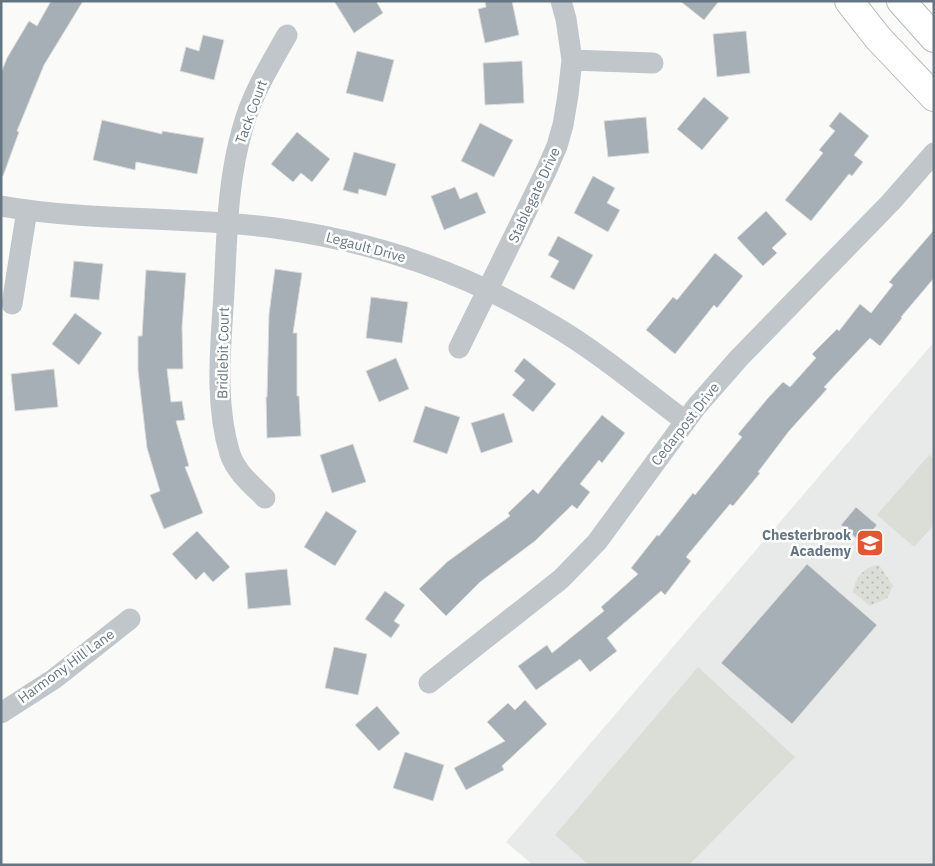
<svg xmlns="http://www.w3.org/2000/svg" width="935" height="866" font-family="'IBM Plex Sans',sans-serif">
  <style>
    .built { fill: #e8e9e9 }
    .grass { fill: #daded7 }
    .park { fill: url(#park-dots) }
    .building { fill: #a5afb5; stroke: #dcdcda }
    .lines { fill: none; stroke-linecap: round; stroke-linejoin: round }
    .primary-casing { stroke: #b5babe; stroke-width: 30 }
    .street { stroke: #c1c6ca; stroke-width: 21 }
    .primary { stroke: #fff; stroke-width: 28 }
    .labels { text-anchor: middle; stroke-width: 5; stroke-linejoin: round; paint-order: stroke }
    .street-label { font-size: 14px; fill: #657682; stroke: #fff }
    .poi-label { font-size: 14px; font-weight: bold; fill: #657682; stroke: #fff; text-anchor: end }
  </style>
  <defs>
    <pattern id="park-dots" width="8" height="8" patternUnits="userSpaceOnUse" patternTransform="scale(1.25)"><rect width="8" height="8" fill="#daded7"/><path d="M2 2h.1M6 6h.1" fill="none" stroke="#b4b9b4" stroke-width="1.8" stroke-linecap="round"/></pattern>
  </defs>
  <rect width="100%" height="100%" fill="#fafaf8"/>
  <path class="built" d="M934 342V865H533L506 842Z"/>
  <path class="grass" d="M929 455 934 459V525L914 547 877 515Z
    M698 667 795 757 689 865H589L555 835Z"/>
  <path class="park" d="M879 565 893 586 887 598 870 606 853 592C855 577 864 567 879 565Z"/>
  <path class="building" d="M51 1H83L44 65 17 131 19 132 3 176 1 175V73L7 58 29 21 37 26Z
    M334 1H376L383 13 354 33Z
    M485 1H512L519 35 485 43 478 9 486 7Z
    M680 1H719L704 20Z
    M746 31 750 73 717 77 713 34Z
    M203 35 224 40 214 80 180 71 186 47 199 51Z
    M357 51 394 60 383 102 346 93Z
    M522 61 524 103 485 105 483 63Z
    M704 97 729 118 702 150 677 129Z
    M840 112 869 136 854 155 863 162 852 176 849 174 811 221 785 200 823 153 819 150 835 131 829 126Z
    M646 117 649 153 608 157 604 121Z
    M102 120 162 134V131L204 138 197 174 136 162 135 170 93 160Z
    M480 123 513 140 494 177 461 161Z
    M297 132 330 159 312 182 301 173 293 182 271 164Z
    M354 152 396 164 386 196 359 189 358 194 343 190Z
    M593 176 615 188 607 203 620 210 608 232 574 213Z
    M455 187 460 199 477 192 486 213 444 230 431 196Z
    M766 211 787 234 772 248 777 253 763 266 737 238Z
    M934 230V278L901 317 902 318 880 346 870 338 824 387 827 389 789 431 758 472 760 473 733 506 730 504 686 557 691 561 665 595 661 591 607 638 617 651 590 672 580 659 536 690 518 666 547 645 552 653 604 611 601 607 638 574 631 568 657 535 659 536 693 493 695 495 742 437 738 434 768 398 783 382 790 387 816 358 812 354 837 329 839 331 860 304 871 313 893 285 889 282Z
    M558 236 593 255 574 290 550 277 559 261 548 255Z
    M715 253 743 276 717 308 714 305 675 354 646 330 673 297 677 300Z
    M74 261 103 264 99 300 70 297Z
    M275 269 302 273 293 333H297V396H299L301 436 267 438 266 397H267L269 314Z
    M146 270 186 273 182 327 183 369H167L171 402 182 401 185 420 176 421 189 466 185 467 203 513 164 529 150 495 160 491 147 448 138 370V336H142Z
    M371 297 408 302 402 343 366 338Z
    M75 313 102 333 79 365 52 344Z
    M396 358 409 389 379 402 366 371Z
    M524 358 556 384 533 412 512 395 525 380 514 371Z
    M54 369 58 407 15 411 11 374Z
    M425 406 460 417 447 454 413 442Z
    M504 413 513 442 481 453 471 423Z
    M602 415 625 433 602 463 599 460 580 484 590 492 577 509 572 505 535 541 480 582 446 616 419 589 447 562 510 516 508 513 533 489 538 494Z
    M353 444 366 482 332 493 320 455Z
    M856 507 877 525 862 543 841 525Z
    M326 511 357 531 335 566 304 547Z
    M197 531 230 567 213 582 204 572 196 580 172 554Z
    M807 564 877 625 792 724 721 663Z
    M287 569 291 605 248 609 245 573Z
    M385 591 405 605 394 621 400 625 391 638 365 619Z
    M334 647 367 654 358 695 325 688Z
    M525 700 547 724 502 766 504 770 466 790 454 768 505 741 487 722 508 703 515 710Z
    M377 706 400 733 379 751 355 725Z
    M405 752 444 765 433 801 393 788Z"/>
  <g class="lines">
    <g class="primary-casing">
      <path id="primary" d="M849 1 878 38 934 97
        M901 1 934 38"/>
    </g>
    <path class="street" d="M572 60 653 63
      M1 206C93 222 184 216 275 228 377 242 467 273 554 326 601 354 642 389 685 421
      M12 304 27 210
      M459 348 547 169 557 146 563 125 568 95 572 60 566 19 561 1
      M265 498C252 485 236 472 230 454 214 402 221 345 224 292 227 237 227 181 243 127 252 94 270 65 287 35
      M429 683 561 579 597 542 696 407 739 358 891 202 934 153
      M1 713 54 679 130 619"/>
    <use href="#primary" class="primary"/>
  </g>
  <defs>
    <g id="school-square" transform="scale(1.4375)"><rect x="-9" y="-9" width="18" height="18" rx="4" fill="#e15730" stroke="#fff"/><path d="M0-5L7-2L0 1L-7-2ZM-4 1L0 2.5L4 1V4Q0 6-4 4Z" fill="#fff"/></g>
  </defs>
  <g fill-rule="evenodd">
    <use href="#school-square" x="870" y="543"/>
  </g>
  <g class="labels">
    <g class="street-label">
      <text transform="translate(251 112) rotate(-70)" y="5">Tack Court</text>
      <text transform="translate(534 195) rotate(-65)" y="5">Stablegate Drive</text>
      <text transform="translate(366 247) rotate(15)" y="5">Legault Drive</text>
      <text transform="translate(223 353) rotate(-89)" y="5">Bridlebit Court</text>
      <text transform="translate(685 424) rotate(-52)" y="5">Cedarpost Drive</text>
      <text transform="translate(66 666) rotate(-36)" y="5">Harmony Hill Lane</text>
    </g>
    <g class="poi-label">
      <text x="851" y="540">Chesterbrook<tspan x="851" dy="16">Academy</tspan></text>
    </g>
  </g>
  <rect width="935" height="866" fill="none" stroke="#657682" stroke-width="5"/>
</svg>
